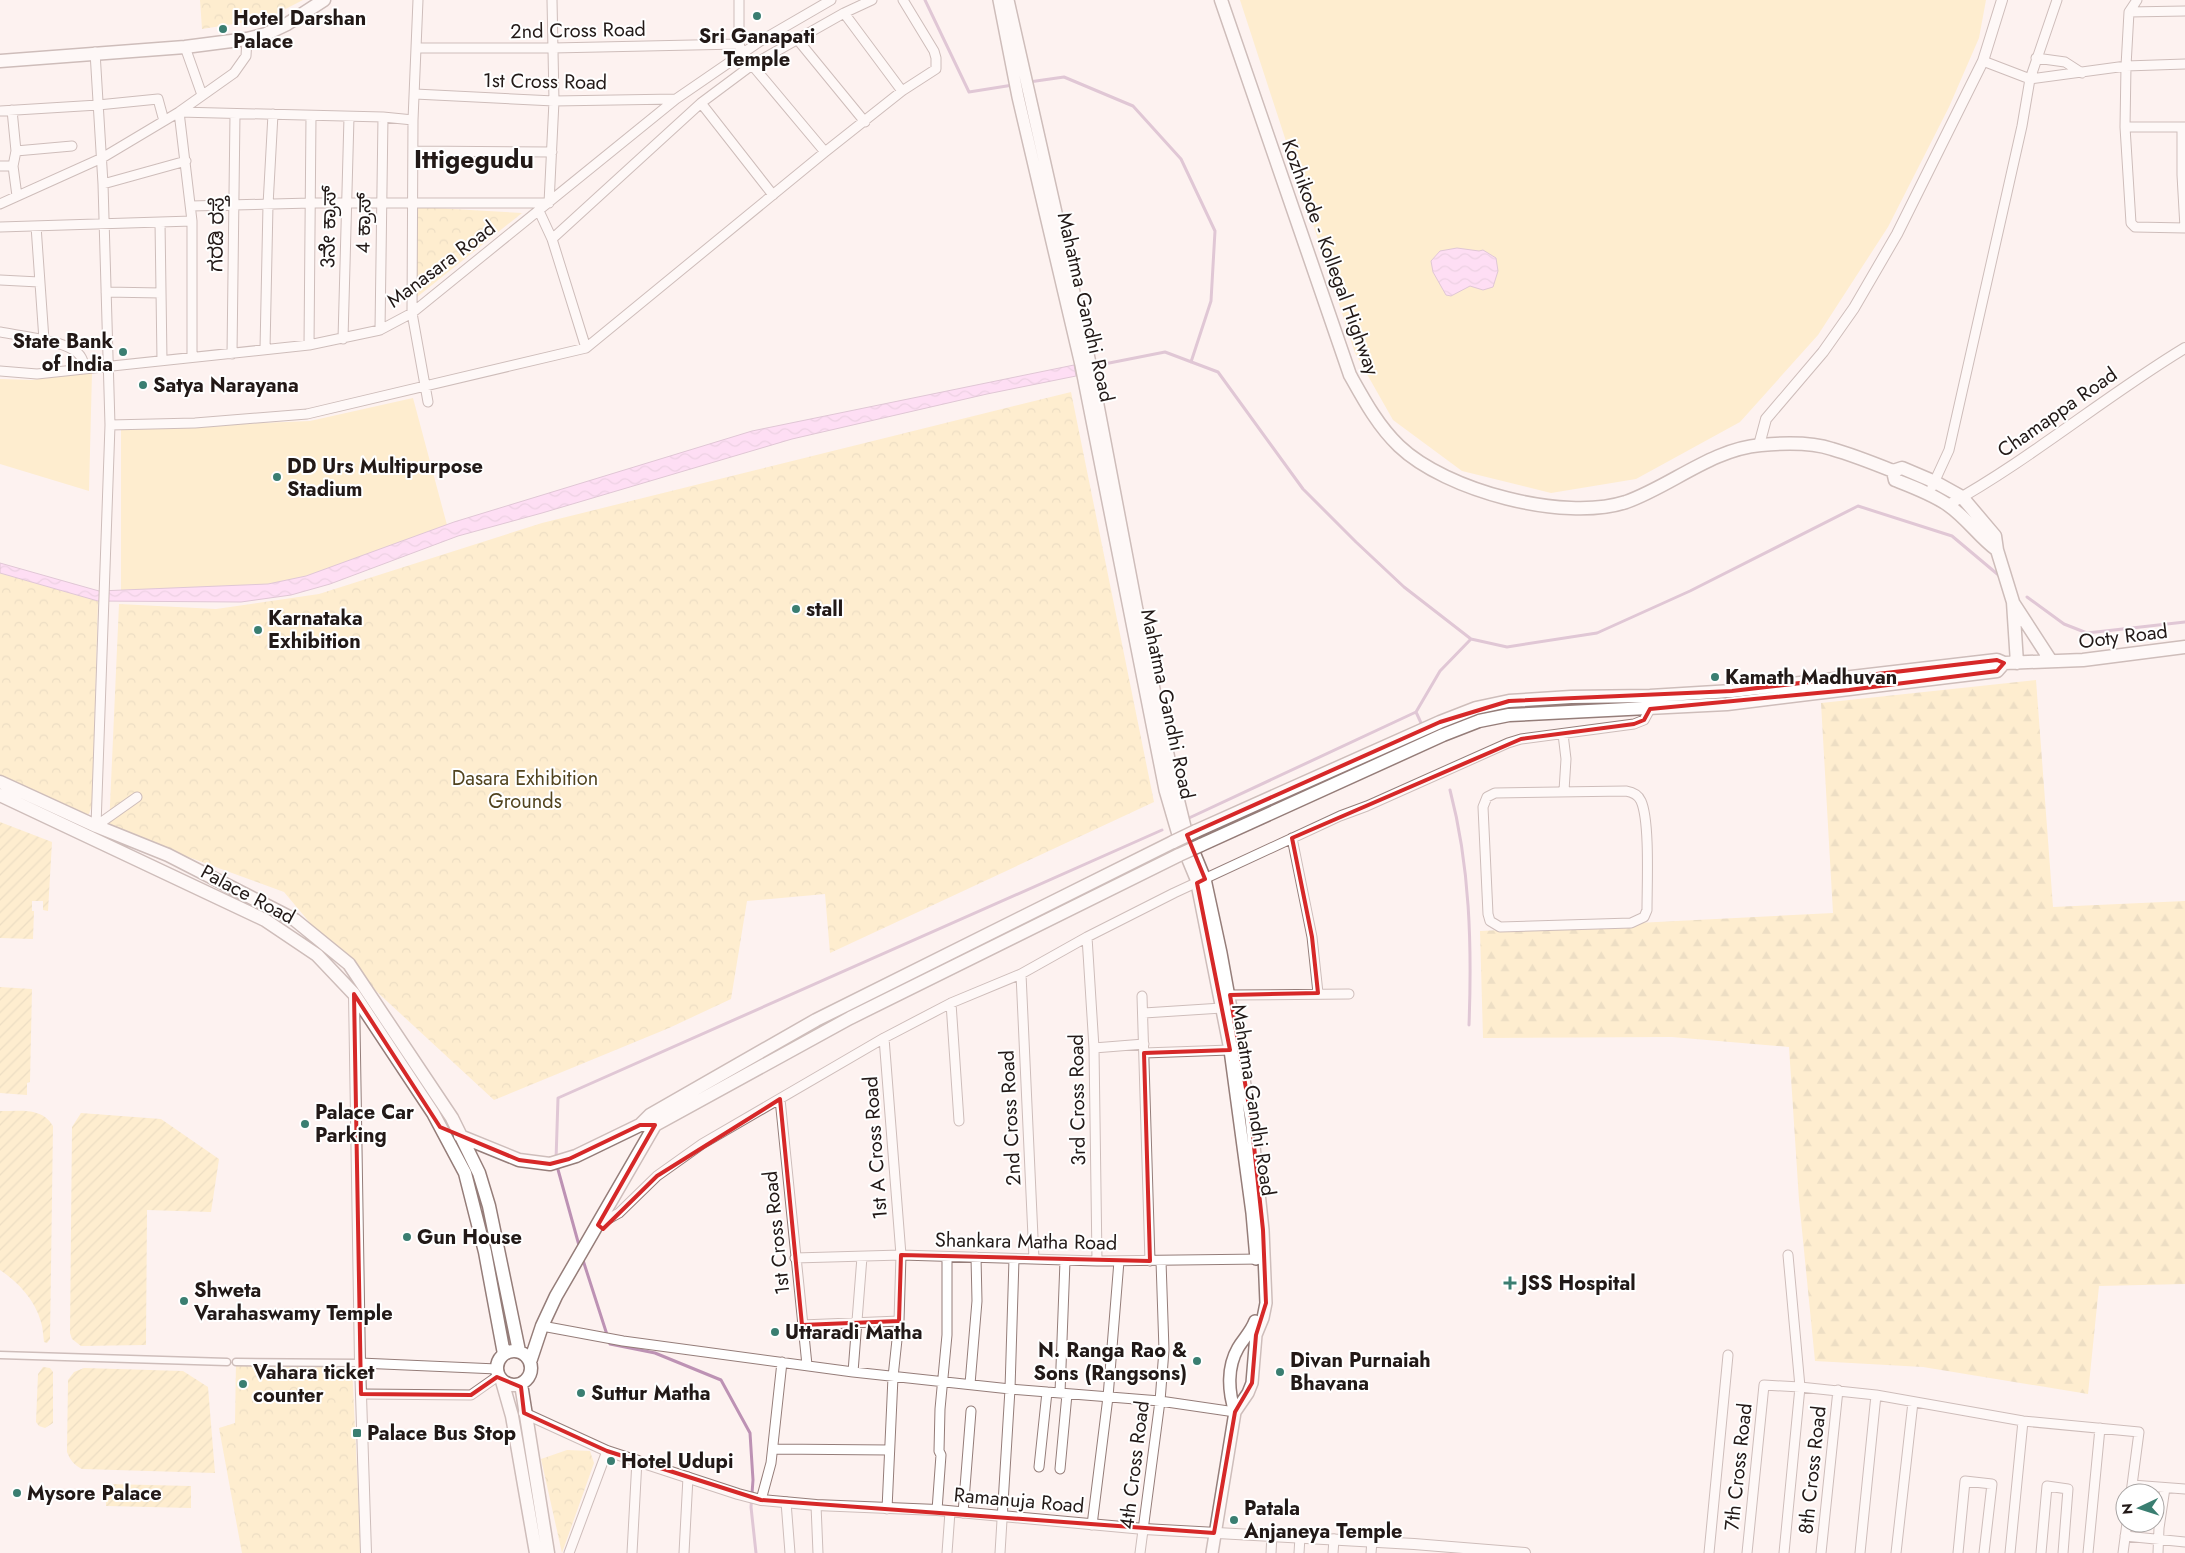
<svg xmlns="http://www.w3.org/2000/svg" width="2185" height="1553" font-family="Jost,'Noto Sans Kannada',sans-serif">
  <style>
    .grass { fill: #fee6a6 }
    .forest { fill: url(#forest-firs) }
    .park { fill: url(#park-crowns) }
    .garden { fill: url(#garden-furrows) }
    .water { fill: url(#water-waves); stroke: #bd92b4 }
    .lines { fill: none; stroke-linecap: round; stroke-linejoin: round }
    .stream { stroke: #bd92b4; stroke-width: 3 }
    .pedestrian-casing { stroke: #957d79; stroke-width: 9 }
    .minor-casing { stroke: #957d79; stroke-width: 11 }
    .tertiary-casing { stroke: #957d79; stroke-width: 12 }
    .secondary-casing { stroke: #957d79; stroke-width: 14 }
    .primary-casing { stroke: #957d79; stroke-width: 15 }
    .pedestrian { stroke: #fff; stroke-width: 6 }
    .minor { stroke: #fff; stroke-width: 9 }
    .tertiary { stroke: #fff; stroke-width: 10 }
    .secondary { stroke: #fff; stroke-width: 11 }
    .primary { stroke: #fff; stroke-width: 12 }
    .primary-bridge-casing { stroke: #957d79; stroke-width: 15; stroke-linecap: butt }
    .primary-bridge { stroke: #fff; stroke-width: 12 }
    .marked { fill: none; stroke: #d62828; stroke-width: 4; stroke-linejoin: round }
    .poi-dot { fill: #3a7e71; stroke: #fff; stroke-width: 2 }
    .labels { text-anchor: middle; stroke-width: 4; stroke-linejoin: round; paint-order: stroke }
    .poi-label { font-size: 20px; font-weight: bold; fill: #221917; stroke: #fff; text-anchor: start }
    .street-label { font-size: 20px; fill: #221917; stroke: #fff }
    .park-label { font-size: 20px; fill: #51431e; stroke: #fff }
    .district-label { font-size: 25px; font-weight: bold; fill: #221917; stroke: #fff }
  </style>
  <defs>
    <pattern id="forest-firs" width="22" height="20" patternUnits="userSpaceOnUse" patternTransform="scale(1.25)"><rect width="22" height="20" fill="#fee6a6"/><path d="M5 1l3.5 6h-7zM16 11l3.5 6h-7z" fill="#d9c58e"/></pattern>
    <pattern id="park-crowns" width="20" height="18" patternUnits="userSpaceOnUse" patternTransform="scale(1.25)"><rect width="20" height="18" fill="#fee6a6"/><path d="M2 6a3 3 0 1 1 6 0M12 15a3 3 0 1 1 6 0" fill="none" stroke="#d9c58e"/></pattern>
    <pattern id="garden-furrows" width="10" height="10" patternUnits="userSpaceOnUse" patternTransform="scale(1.25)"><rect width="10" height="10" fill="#fee6a6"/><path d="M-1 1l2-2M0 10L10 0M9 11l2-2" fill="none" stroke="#d9c58e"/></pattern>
    <pattern id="water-waves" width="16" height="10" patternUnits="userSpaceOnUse" patternTransform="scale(1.25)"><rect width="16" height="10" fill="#ffc6f8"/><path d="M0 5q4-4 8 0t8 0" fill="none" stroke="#daaad4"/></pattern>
  </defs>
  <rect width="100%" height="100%" fill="#fdf2f0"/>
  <path class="grass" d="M1240 0H1986L1979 38 1949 107 1888 227 1818 335 1740 422 1636 479 1551 493 1462 471 1393 420 1355 353Z
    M92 372 89 491 0 464V379L32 380Z
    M413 398 447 525 306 576 268 584 121 591V429L310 421Z"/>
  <path class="forest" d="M2036 680 2053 907 2185 901V1284L2099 1286 2088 1394 1923 1367 1815 1361 1799 1200 1789 1047 1672 1037 1483 1038 1480 931 1833 913 1821 703Z"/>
  <path class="park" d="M200 0H303L266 19 202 29Z
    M417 207 522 213 417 297Z
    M1071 392 1154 802 830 953 825 894 747 901 731 999 669 1028 494 1100 337 955 284 892 109 828 119 604 216 609 319 594 542 523Z
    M0 573 98 601 92 805 89 814 79 818 0 778Z
    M236 1362 352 1366 361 1553H242L219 1428 235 1423Z
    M567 1450 590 1451 594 1463 562 1553 541 1459Z"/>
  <path class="garden" d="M0 822 52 842 48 911 43 910V901H32V911H34L33 939 0 938Z
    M0 987 32 989 30 1082 27 1083V1095L0 1093Z
    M0 1111C20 1111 42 1107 53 1126L50 1339 47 1343 44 1342C43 1335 43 1328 41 1322 35 1300 19 1283 0 1270Z
    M81 1113 161 1119 219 1159 211 1212 147 1210 146 1345 81 1346 72 1339 70 1333 72 1127Z
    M43 1367 50 1368 53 1372V1423L45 1428 39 1426 36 1422 38 1374Z
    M84 1368 183 1371 208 1387 215 1473 82 1469C74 1465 70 1460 67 1452L68 1380 74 1372Z
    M106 1484 191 1486V1508L106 1506Z"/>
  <path class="water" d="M1457 248 1479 251 1483 250 1496 258 1498 271 1493 287 1483 290 1470 286 1451 296 1446 295 1433 272 1431 261 1440 251Z
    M1074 365 1076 376 987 394 792 439 542 513 458 536 330 584 291 595 241 602 98 601 0 573V563L99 591 268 584 306 576 454 522 752 431Z"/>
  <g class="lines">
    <path class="stream" d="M925 0 969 92 1013 85
      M1029 82 1064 77 1133 106 1181 159 1215 231 1211 301 1191 362
      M1094 366 1165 352 1218 372 1303 489 1356 542 1404 587 1471 639 1507 647 1597 633 1690 591 1858 506 1952 536 2002 578
      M2027 597 2064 624 2087 633 2185 622
      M1416 712 1422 725
      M1450 790C1470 866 1472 946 1469 1025
      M1189 818 1416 712 1440 671 1471 639
      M556 1160 558 1098 1162 830
      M557 1166 580 1249
      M582 1257 610 1344 655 1353 721 1380 750 1433 753 1480 751 1507 756 1553"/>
    <g class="pedestrian-casing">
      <path id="pedestrian" d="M0 1355 227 1362
        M236 1362 360 1363"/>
    </g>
    <g class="minor-casing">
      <path id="minor" d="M418 0 413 120 412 313 428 402
        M739 0V44L742 53 825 152
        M2137 0 2129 12 2126 66 2125 127 2131 223 2135 227 2185 228
        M2129 12 2185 11
        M844 13 902 91
        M797 39 865 122
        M185 47 202 95
        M418 48H553L739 44
        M95 52 103 184 110 425 96 826
        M2036 58 2065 62 2082 73
        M1983 61 2030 79 2126 66 2185 64
        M415 94 554 101 676 99
        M701 103 773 195
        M12 110 16 151 13 166 17 196
        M0 111 98 105 158 99 164 121
        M2125 127H2185
        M2182 127V175H2185
        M16 151 72 146
        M414 151 552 152
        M0 166H13
        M2182 175 2185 228
        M103 184 186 161
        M0 204 102 158 179 112 234 73 246 56 247 39
        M191 206 311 203H549L554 101 552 0
        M539 211 552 239 586 348
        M160 222 162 360
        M36 226 44 340
        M0 227 192 221
        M552 239 701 103 752 65 844 13 872 0
        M0 280 39 282
        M106 292 161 293
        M380 330 383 117
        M0 332C19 336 71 340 81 357 83 360 84 365 85 368
        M343 339 349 117
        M309 345 311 116
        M265 349 268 205 273 114
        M232 354 235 114
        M192 357V221L179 112 383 117 413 120
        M0 371 37 374 309 345 380 330 412 313 676 99 762 40 831 0
        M110 425 195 423 307 414 586 348 825 152 902 91 936 69V58L934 51 903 0
        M1932 487 1949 450 2022 126 2030 79 2057 0
        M1563 734 1566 759 1564 791
        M1626 791C1632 792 1638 794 1641 801 1650 821 1647 885 1647 910L1644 917 1631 923 1500 927 1490 921 1488 914 1483 807 1487 797 1495 793Z
        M96 826 137 797
        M1292 838 1312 937 1318 993
        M1087 937 1094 1048 1097 1261
        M1021 974 1034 1259
        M1230 995 1349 994
        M1142 996 1150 1261
        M951 1003 959 1121
        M1144 1013 1222 1008
        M884 1038 901 1255 899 1321 893 1377 887 1509
        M1094 1048 1144 1044
        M1144 1053 1230 1050
        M780 1099 807 1365
        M599 1224 619 1213 657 1176 702 1144 884 1038 951 1003 1021 974 1087 937 1174 893 1340 816 1367 806 1508 743 1521 739 1634 724 1644 720 1650 709
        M795 1258 901 1255 1097 1261 1262 1259
        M802 1325 899 1321
        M542 1326 623 1341 853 1372 1010 1389 1160 1401 1235 1412
        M360 1363 497 1369
        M853 1372 862 1257
        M970 1384 977 1301 976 1257
        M1060 1393 1065 1261
        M361 1394 471 1395 498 1376
        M773 1449 889 1450
        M1039 1467 1047 1392
        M1060 1469 1067 1394
        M2132 1485 2185 1489
        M761 1500 771 1463 782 1362
        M786 1502 790 1553
        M816 1505 818 1553
        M937 1510 941 1455 939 1451 940 1409 947 1335V1257
        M963 1513 971 1411
        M1092 1525 1108 1397 1119 1261
        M2125 1536 2185 1542
        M569 1553 607 1451
        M632 1553 637 1460
        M684 1553 688 1477
        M947 1553 950 1512
        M1000 1553 1010 1389 1014 1259
        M1140 1553 1160 1401 1164 1350 1161 1261
        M1271 1553 1272 1535
        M1299 1553 1300 1537
        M1333 1553 1334 1539
        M1371 1553 1372 1541
        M1709 1553 1728 1355
        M1747 1553 1764 1385 1800 1387 1876 1395 2023 1421 2139 1432 2131 1493
        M1784 1553 1800 1387 1788 1255
        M1821 1553 1838 1390
        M1860 1553 1876 1395
        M1896 1553 1913 1402
        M1958 1553 1965 1481 1992 1484 1984 1553
        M2010 1553 2023 1421
        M2041 1553 2047 1486 2068 1489 2063 1553
        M2088 1553 2100 1428
        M2123 1553 2127 1523
        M2158 1553 2159 1528 2165 1488"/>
    </g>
    <g class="tertiary-casing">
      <path id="tertiary" d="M1759 445 1766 419 1823 352 1854 308 1897 234 1983 61 2002 0
        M1948 505C2031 459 2104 397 2185 348
        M354 994 360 1363 366 1553
        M524 1413 607 1451 738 1494 761 1500 816 1505 937 1510 1144 1529 1414 1544 1525 1553"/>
    </g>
    <g class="secondary-casing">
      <path id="secondary" d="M999 0 1018 97 1081 365 1165 790 1179 838 1196 879 1230 1050 1252 1213 1256 1259
        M1008 0 1090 363 1137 610 1174 782 1187 835 1205 879 1221 953 1251 1118 1263 1230 1266 1303 1263 1318 1256 1335 1252 1383 1248 1393 1235 1412 1212 1553
        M1235 1412C1228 1391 1227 1367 1238 1348 1244 1338 1251 1332 1255 1321"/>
    </g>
    <g class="primary-casing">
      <path id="primary" d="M1221 0 1350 375C1364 400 1378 426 1399 446 1446 491 1564 522 1626 502 1671 486 1712 449 1761 445 1783 443 1811 442 1832 449 1853 455 1873 463 1893 471L1902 468 1935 482 1962 497 1995 536 1997 550 2013 602 2017 663
        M0 61 185 47 247 39 266 34 287 24 324 0
        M1893 471 1895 480C1913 487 1932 494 1948 505 1967 518 1979 537 1997 550
        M2014 604 2051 661
        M0 782 96 826 168 855 295 920 349 964 452 1118 479 1173 489 1206 519 1351
        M0 795 265 920 317 955 354 994 433 1113 465 1173 485 1252 504 1354
        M1196 831 1440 722 1476 708 1509 701 1571 697 1650 696 1732 691 1997 660 2004 663 2083 660 2185 647
        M1201 845 1443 735 1479 721 1509 715 1727 704 1997 671 2004 663
        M640 1125H655L850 1018 1179 855
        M460 1136 519 1160 550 1164 576 1156 640 1125 650 1115 816 1020 1173 842
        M497 1368a17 17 0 1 1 34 0a17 17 0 1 1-34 0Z
        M530 1362 542 1326 556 1296 655 1125 653 1120
        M502 1381 512 1416 536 1553
        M521 1384 548 1553"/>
    </g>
    <use href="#pedestrian" class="pedestrian"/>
    <use href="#minor" class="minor"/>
    <use href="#tertiary" class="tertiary"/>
    <use href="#secondary" class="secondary"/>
    <use href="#primary" class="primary"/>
    <g class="primary-bridge-casing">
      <path id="primary-bridge" d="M1173 842 1196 831
        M1179 855 1201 845"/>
    </g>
    <use href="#primary-bridge" class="primary-bridge"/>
  </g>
  <path d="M0 0H2185V1553H0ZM1997 660 2004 663 1997 671 1849 690 1650 709 1644 720 1634 724 1521 739 1292 838 1312 937 1318 993 1230 995 1251 1118 1263 1230 1266 1303 1256 1335 1252 1383 1235 1412 1214 1533 761 1500 607 1451 524 1413 521 1387 497 1377 471 1395 361 1394 354 994 440 1127 519 1160 550 1164 569 1159 640 1125H655L598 1225 603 1229 657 1176 780 1099 802 1325 899 1321 901 1255 1150 1261 1144 1053 1230 1050 1197 883 1205 879 1187 835 1440 722 1509 701 1732 691Z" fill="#fdf2f0" fill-opacity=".55" fill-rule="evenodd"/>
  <path class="marked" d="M1997 660 2004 663 1997 671 1849 690 1650 709 1644 720 1634 724 1521 739 1292 838 1312 937 1318 993 1230 995 1251 1118 1263 1230 1266 1303 1256 1335 1252 1383 1235 1412 1214 1533 761 1500 607 1451 524 1413 521 1387 497 1377 471 1395 361 1394 354 994 440 1127 519 1160 550 1164 569 1159 640 1125H655L598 1225 603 1229 657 1176 780 1099 802 1325 899 1321 901 1255 1150 1261 1144 1053 1230 1050 1197 883 1205 879 1187 835 1440 722 1509 701 1732 691Z"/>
  <g class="poi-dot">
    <circle cx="757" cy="16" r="5"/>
    <circle cx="223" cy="29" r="5"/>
    <circle cx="123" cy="352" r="5"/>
    <circle cx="143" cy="385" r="5"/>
    <circle cx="277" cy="477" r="5"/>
    <circle cx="796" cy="609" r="5"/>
    <circle cx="258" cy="630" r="5"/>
    <circle cx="1715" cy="677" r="5"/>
    <circle cx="305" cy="1124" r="5"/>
    <circle cx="407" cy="1237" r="5"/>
    <path d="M1507.5 1275.5h5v5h5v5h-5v5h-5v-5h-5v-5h5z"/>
    <circle cx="184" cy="1301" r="5"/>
    <circle cx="775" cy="1332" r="5"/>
    <circle cx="1197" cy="1361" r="5"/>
    <circle cx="1280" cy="1372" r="5"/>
    <circle cx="243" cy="1384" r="5"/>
    <circle cx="581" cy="1393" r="5"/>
    <rect x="352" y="1428" width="10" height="10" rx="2.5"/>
    <circle cx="611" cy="1461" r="5"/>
    <circle cx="17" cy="1493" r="5"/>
    <circle cx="1234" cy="1520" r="5"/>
  </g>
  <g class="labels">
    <g class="poi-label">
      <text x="233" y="25">Hotel Darshan<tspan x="233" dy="23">Palace</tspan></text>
      <text x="757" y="43" text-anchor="middle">Sri Ganapati<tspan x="757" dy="23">Temple</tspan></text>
      <text x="113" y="348" text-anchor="end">State Bank<tspan x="113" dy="23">of India</tspan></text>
      <text x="153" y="392">Satya Narayana</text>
      <text x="287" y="473">DD Urs Multipurpose<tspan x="287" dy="23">Stadium</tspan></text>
      <text x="806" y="616">stall</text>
      <text x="268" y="625">Karnataka<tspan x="268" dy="23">Exhibition</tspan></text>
      <text x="1725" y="684">Kamath Madhuvan</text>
      <text x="315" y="1119">Palace Car<tspan x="315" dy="23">Parking</tspan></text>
      <text x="417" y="1244">Gun House</text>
      <text x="1521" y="1290">JSS Hospital</text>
      <text x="194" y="1297">Shweta<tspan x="194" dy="23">Varahaswamy Temple</tspan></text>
      <text x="785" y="1339">Uttaradi Matha</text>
      <text x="1187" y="1357" text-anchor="end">N. Ranga Rao &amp;<tspan x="1187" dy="23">Sons (Rangsons)</tspan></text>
      <text x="1290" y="1367">Divan Purnaiah<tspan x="1290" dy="23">Bhavana</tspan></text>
      <text x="253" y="1379">Vahara ticket<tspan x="253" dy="23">counter</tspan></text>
      <text x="591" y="1400">Suttur Matha</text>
      <text x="367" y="1440">Palace Bus Stop</text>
      <text x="621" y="1468">Hotel Udupi</text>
      <text x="27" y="1500">Mysore Palace</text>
      <text x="1244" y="1515">Patala<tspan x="1244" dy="23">Anjaneya Temple</tspan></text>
    </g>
    <g class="street-label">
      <text transform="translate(578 30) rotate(-1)" y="7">2nd Cross Road</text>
      <text transform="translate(545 81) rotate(1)" y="7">1st Cross Road</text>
      <text transform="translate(363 223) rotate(-89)" y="7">4 ಕ್ರಾಸ್</text>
      <text transform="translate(328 227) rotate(-89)" y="7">3ನೆೇ ಕ್ರಾಸ್</text>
      <text transform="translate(216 234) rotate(-89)" y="7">ಗರಡಿ ರಸ್ತೆ</text>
      <text transform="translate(1331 257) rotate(70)" y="7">Kozhikode - Kollegal Highway</text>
      <text transform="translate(441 264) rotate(-37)" y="7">Manasara Road</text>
      <text transform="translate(1086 307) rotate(77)" y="7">Mahatma Gandhi Road</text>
      <text transform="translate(2057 412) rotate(-35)" y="7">Chamappa Road</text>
      <text transform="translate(2123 636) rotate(-7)" y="7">Ooty Road</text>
      <text transform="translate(1168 704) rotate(78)" y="7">Mahatma Gandhi Road</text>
      <text transform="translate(248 894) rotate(28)" y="7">Palace Road</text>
      <text transform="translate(1077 1100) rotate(-91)" y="7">3rd Cross Road</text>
      <text transform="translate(1254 1100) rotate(81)" y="7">Mahatma Gandhi Road</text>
      <text transform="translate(1010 1118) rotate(-93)" y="7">2nd Cross Road</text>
      <text transform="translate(875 1148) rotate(-94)" y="7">1st A Cross Road</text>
      <text transform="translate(776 1233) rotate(-96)" y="7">1st Cross Road</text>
      <text transform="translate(1026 1241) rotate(1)" y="7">Shankara Matha Road</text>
      <text transform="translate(1134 1465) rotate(-83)" y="7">4th Cross Road</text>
      <text transform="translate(1738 1467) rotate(-84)" y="7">7th Cross Road</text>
      <text transform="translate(1812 1470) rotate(-84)" y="7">8th Cross Road</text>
      <text transform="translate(1019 1500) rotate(5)" y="7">Ramanuja Road</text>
    </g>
    <g class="park-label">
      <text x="525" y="785">Dasara Exhibition<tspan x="525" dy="23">Grounds</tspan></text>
    </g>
    <g class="district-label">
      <text x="474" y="168">Ittigegudu</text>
    </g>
  </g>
  <g transform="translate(2140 1508) rotate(266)"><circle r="24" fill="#ffffff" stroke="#a7a3a2"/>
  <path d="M0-4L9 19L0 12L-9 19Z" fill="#3a7e71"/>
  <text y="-8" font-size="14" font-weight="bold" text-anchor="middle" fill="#221917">N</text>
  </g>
</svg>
